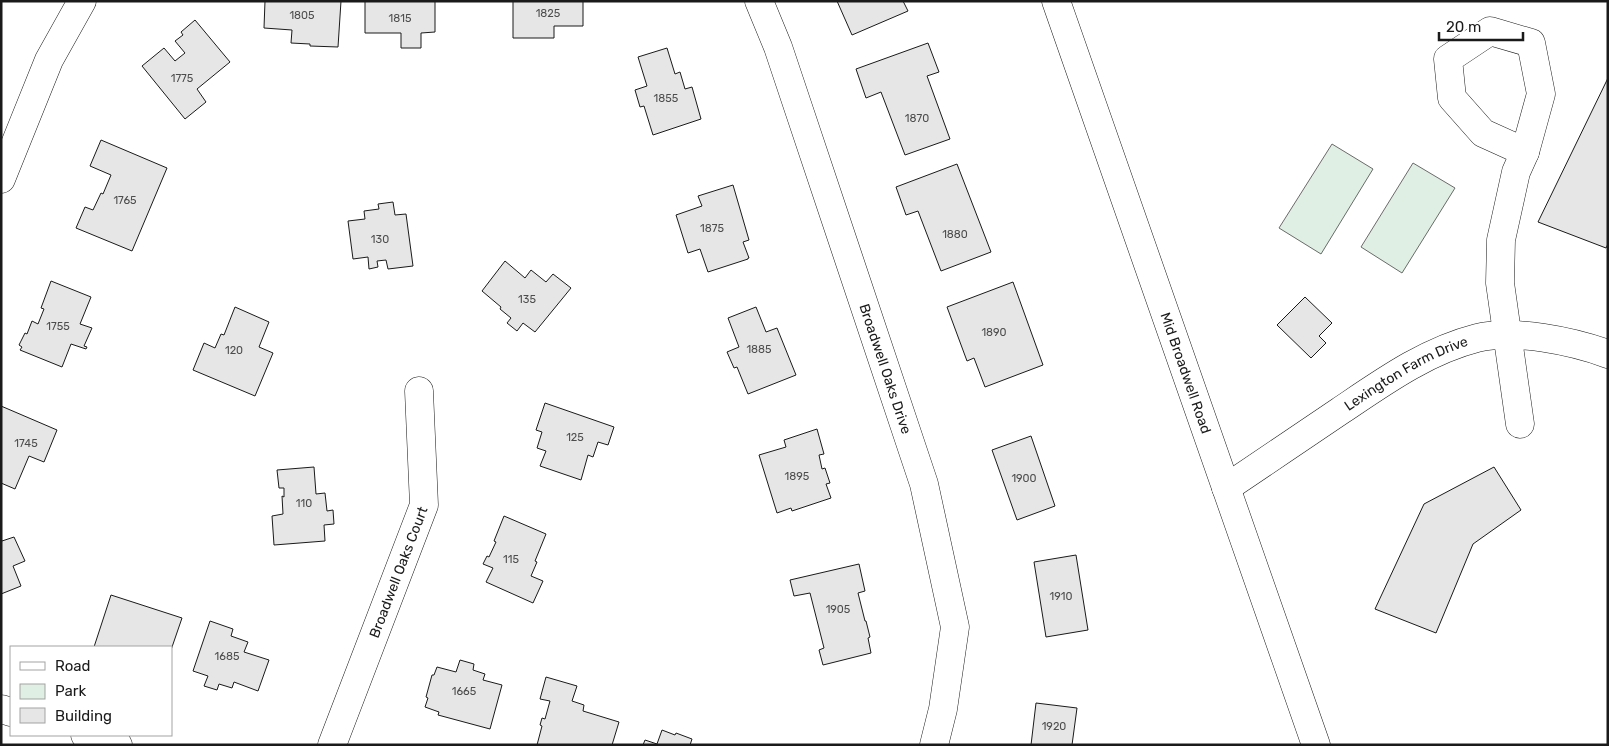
<svg xmlns="http://www.w3.org/2000/svg" width="1609" height="746" font-family="Rubik,sans-serif">
  <style>
    .green { fill: #e0efe3; stroke: #6a6a6a }
    .building { fill: #e6e6e6; stroke: #1a1a1a }
    .lines { fill: none; stroke-linecap: round; stroke-linejoin: round }
    .minor-casing { stroke: #1a1a1a; stroke-width: 29 }
    .minor { stroke: #fff; stroke-width: 28 }
    .labels { text-anchor: middle; stroke-width: 4; stroke-linejoin: round; paint-order: stroke }
    .number-label { font-size: 11px; fill: #4d4d4d }
    .street-label { font-size: 14px; fill: #1a1a1a; stroke: #fff }
  </style>
  <rect width="100%" height="100%" fill="#fff"/>
  <path class="green" d="M1332 144 1373 169 1321 254 1279 228Z
    M1413 163 1455 188 1402 273 1361 247Z"/>
  <path class="building" d="M265 1H341L338 47 310 46V44L291 43 292 30 264 28Z
    M365 1H435V32L421 33V48H401V33H365Z
    M513 1H583V26H554V38H513Z
    M837 1H903L908 11 852 35Z
    M195 20 230 62 197 89 206 102 185 119 142 66 164 48 175 61 185 53 175 41 183 35 181 32Z
    M928 43 939 72 927 76 950 139 905 155 881 92 866 98 856 69Z
    M667 48 675 74 680 72 685 89 692 87 701 119 653 135 644 106 640 107 635 90 647 86 638 57Z
    M1608 78V244L1606 248 1538 222Z
    M101 140 167 168 132 251 76 228 85 207 93 210 101 193 103 194 111 175 90 166Z
    M957 164 991 252 941 271 918 211 906 215 896 187Z
    M733 185 749 240 743 242 749 258H748V259L708 272 700 249 688 253 676 215 702 206 698 196Z
    M393 202 395 215 406 214 413 266 388 269 386 260 377 261 378 267 369 269 368 257 353 259 348 221 365 219 364 211 379 209 378 204Z
    M505 261 525 278 531 270 546 282 553 274 571 288 535 332 523 323 517 331 507 323 511 318 500 309 501 307 482 291Z
    M51 281 91 297 80 324 92 328 84 346 87 347 86 349 71 344 62 367 20 350 22 347 19 345 25 333 27 334 32 321 38 324 44 309 41 308Z
    M1013 282 1043 365 985 387 974 358 967 361 947 307Z
    M1305 297 1332 323 1319 336 1326 343 1311 358 1277 325Z
    M235 307 269 322 259 347 273 353 255 396 193 370 204 343 215 348 221 334 224 335Z
    M756 307 766 332 777 328 796 375 748 394 737 367 734 368 727 352 739 347 728 318Z
    M545 403 614 427 608 445 598 442 593 457 588 455 581 480 540 466 546 451 537 448 542 432 536 430Z
    M1 406 57 430 44 462 29 456 15 489 1 483Z
    M817 429 824 454 819 455 822 469 825 468 830 483 826 484 831 498 792 511 791 508 777 513 759 455 786 447 784 440Z
    M1031 436 1055 506 1017 520 992 450Z
    M314 467 316 494 325 493 327 511 333 510 334 524 324 525 325 541 274 545 272 516 283 514 282 496 284 497V488H279L277 470Z
    M1494 467 1521 510 1473 544 1436 633 1375 609 1424 504Z
    M504 516 546 534 535 561 537 562 531 576 543 581 533 603 486 582 493 568 483 564 487 556 489 557 496 542 494 541Z
    M14 537 25 561 13 566 21 586 1 594V538L2 541Z
    M1076 555 1088 630 1046 637 1034 562Z
    M859 564 865 591 858 593 865 621H866L870 637 868 638 871 653 823 665 819 650 824 648 810 593 794 596 790 580Z
    M111 595 182 618 171 650V647H94Z
    M210 621 233 629 231 636 248 642 244 652 269 660 258 691 234 682 232 688 219 684 217 690 204 686 208 676 193 671Z
    M460 660 474 664 473 670 485 674 483 680 502 685 490 729 438 715 439 712 425 707 428 698 426 697 432 675H434L437 667 456 672Z
    M546 677 577 686 572 701 584 705 583 711 619 722 612 745H537L542 726 540 725 542 718 545 719 550 701 540 699Z
    M1036 703 1077 708 1072 745H1031Z
    M662 730 675 735 676 733 692 739 690 745H643L645 740 657 744Z"/>
  <g class="lines">
    <g class="minor-casing">
      <g id="minor">
        <path id="s1" d="M759 1 778 47 924 484 955 627 943 709 934 745"/>
        <path id="s2" d="M1056 1 1316 745"/>
        <path d="M1490 31 1531 43 1541 94 1525 152 1483 133 1452 98 1448 59Z"/>
        <path d="M1 179 49 60 82 1"/>
        <path d="M1520 424 1500 283 1501 240 1516 172 1525 152"/>
        <path id="s3" d="M1226 488C1264 462 1302 437 1340 411 1383 382 1426 351 1477 338 1515 329 1572 341 1608 354"/>
        <path d="M1 709 11 712"/>
        <path d="M85 735 118 745"/>
        <path id="s4" d="M332 745 424 505 419 391"/>
      </g>
    </g>
    <use href="#minor" class="minor"/>
  </g>
  <g class="labels">
    <g class="number-label">
      <text x="548" y="17">1825</text>
      <text x="302" y="19">1805</text>
      <text x="400" y="22">1815</text>
      <text x="182" y="82">1775</text>
      <text x="666" y="102">1855</text>
      <text x="917" y="122">1870</text>
      <text x="125" y="204">1765</text>
      <text x="712" y="232">1875</text>
      <text x="955" y="238">1880</text>
      <text x="380" y="243">130</text>
      <text x="527" y="303">135</text>
      <text x="58" y="330">1755</text>
      <text x="994" y="336">1890</text>
      <text x="759" y="353">1885</text>
      <text x="234" y="354">120</text>
      <text x="575" y="441">125</text>
      <text x="26" y="447">1745</text>
      <text x="797" y="480">1895</text>
      <text x="1024" y="482">1900</text>
      <text x="304" y="507">110</text>
      <text x="511" y="563">115</text>
      <text x="1061" y="600">1910</text>
      <text x="838" y="613">1905</text>
      <text x="227" y="660">1685</text>
      <text x="464" y="695">1665</text>
      <text x="1054" y="730">1920</text>
    </g>
    <g class="street-label">
      <text dy="5" stroke="none"><textPath href="#s1" startOffset="389">Broadwell Oaks Drive</textPath></text>
      <text dy="5" stroke="none"><textPath href="#s2" startOffset="394">Mid Broadwell Road</textPath></text>
      <text dy="5" stroke="none"><textPath href="#s3" startOffset="214">Lexington Farm Drive</textPath></text>
      <text dy="5" stroke="none"><textPath href="#s4" startOffset="185">Broadwell Oaks Court</textPath></text>
    </g>
  </g>
  <rect width="1609" height="746" fill="none" stroke="#1a1a1a" stroke-width="5"/>
  <rect x="10" y="646" width="162" height="90" fill="#ffffff" stroke="#a3a3a3"/>
  <rect x="20" y="662" width="25" height="8" fill="#ffffff" stroke="#a3a3a3"/>
  <text x="55" y="671" font-size="15" fill="#1a1a1a">Road</text>
  <rect x="20" y="684" width="25" height="15" fill="#e0efe3" stroke="#a3a3a3"/>
  <text x="55" y="696" font-size="15" fill="#1a1a1a">Park</text>
  <rect x="20" y="708" width="25" height="15" fill="#e6e6e6" stroke="#a3a3a3"/>
  <text x="55" y="721" font-size="15" fill="#1a1a1a">Building</text>
  <path d="M1439 32v8h84v-8" fill="none" stroke="#1a1a1a" stroke-width="2.5"/>
  <text x="1446" y="32" font-size="15" fill="#1a1a1a" stroke="#ffffff" stroke-width="4" paint-order="stroke">20 m</text>
</svg>
